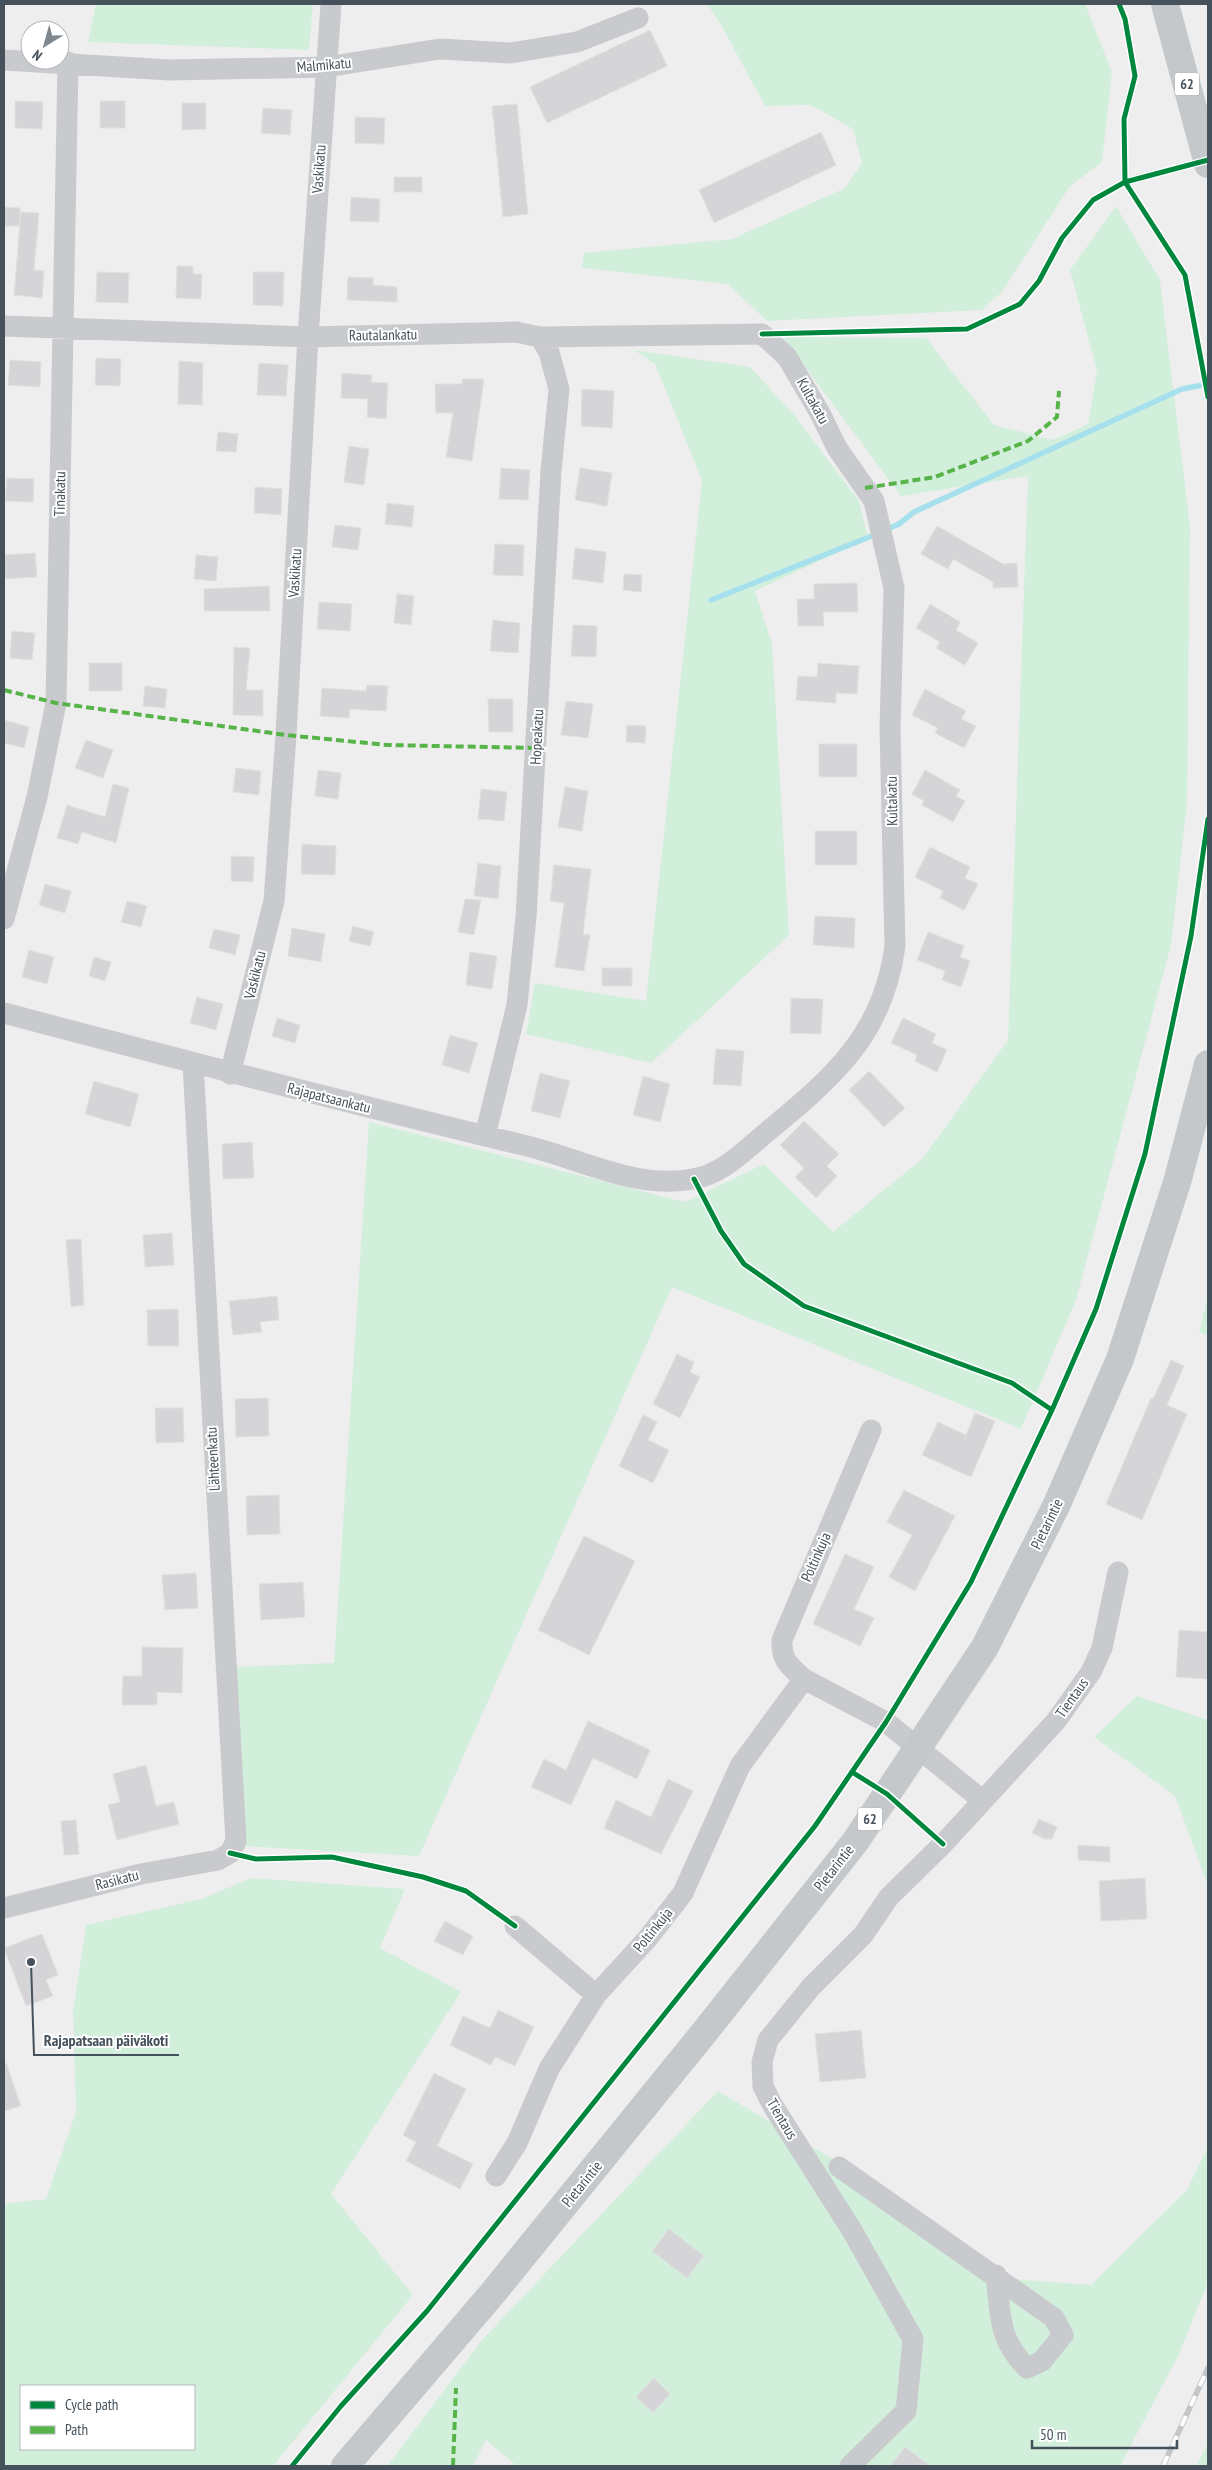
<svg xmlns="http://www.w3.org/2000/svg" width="1212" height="2470" font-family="'PT Sans Narrow',sans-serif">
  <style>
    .green { fill: #d2efdc; fill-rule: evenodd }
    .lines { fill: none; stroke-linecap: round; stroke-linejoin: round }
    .stream { stroke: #a6e0ed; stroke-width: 5.5 }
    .building { fill: #d5d5d7; stroke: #e0e0e1 }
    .minor { stroke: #c8cacd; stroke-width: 21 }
    .major { stroke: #c4c8cb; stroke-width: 28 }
    .rail-casing { stroke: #c3c5c7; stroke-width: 5.5 }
    .rail { stroke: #fff; stroke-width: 4; stroke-dasharray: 11; stroke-linecap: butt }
    .quiet { stroke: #57b448; stroke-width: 4; stroke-dasharray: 8 4; stroke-linecap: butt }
    .cycleway-casing { stroke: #fff; stroke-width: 8 }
    .cycleway { stroke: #00873e; stroke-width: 5 }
    .labels { text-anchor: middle; stroke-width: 4; stroke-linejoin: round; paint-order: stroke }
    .shield { fill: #fff; stroke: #7d858c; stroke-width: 1 }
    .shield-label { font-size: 14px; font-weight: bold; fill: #45515b }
    .street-label { font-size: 15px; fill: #45515b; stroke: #fff }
    .leader { fill: none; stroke: #45515b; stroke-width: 2 }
    .callout-dot { fill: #45515b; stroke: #fff; stroke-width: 2 }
    .callout-label { font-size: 16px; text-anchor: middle; font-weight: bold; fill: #45515b; stroke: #fff; stroke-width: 4; stroke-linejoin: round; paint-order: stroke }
  </style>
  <rect width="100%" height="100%" fill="#efeeee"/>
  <path class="green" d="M96 4H313L309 50 88 42Z
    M707 4H1085L1112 72 1102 162 1070 186 1002 292 982 310 767 321 728 284 582 268 584 253 732 239 845 188 862 163 853 129 811 105 765 106 720 23Z
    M1116 206 1160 280 1190 527 1187 804 1171 945 1076 1300 1021 1429 672 1287 419 1856 242 1846 233 1667 334 1663 369 1122 685 1202 764 1164 833 1232 923 1158 1008 1040 1028 476 901 496 783 337 926 338 994 425 1053 440 1088 424 1097 371 1070 270Z
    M634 350 750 367 796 417 859 501 868 538 755 591 772 644 789 935 651 1063 526 1034 535 983 646 1001 702 480 655 364Z
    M1208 1296V1336L1199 1332Z
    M1137 1696 1208 1720V1886L1175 1796 1094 1737Z
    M252 1878 405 1889 380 1948 461 1992 331 2194 413 2295 273 2466H4V2204L46 2199 76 2112 73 2012 86 1925 201 1899ZM194 2386V2449H21V2386Z
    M718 2091 848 2168 987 2277 1091 2285 1187 2190 1208 2146V2282L1178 2356 1120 2466H517L486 2440 473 2466H387L481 2341Z
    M1208 2443V2466H1196Z"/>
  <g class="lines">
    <path class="stream" d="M885 530 899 524 914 512 1182 389 1208 384
      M711 600 877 534"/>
  </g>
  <path class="building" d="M650 30 667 66 547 123 530 87Z
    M15 101 43 102 42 129 15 128Z
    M100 101H125V128H100Z
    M182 103H206V129L182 130Z
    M517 104 528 214 503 217 492 106Z
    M263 108 292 110 290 135 261 133Z
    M355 117 385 118 384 144 355 143Z
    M821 132 836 165 714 223 699 190Z
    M394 177H422V192H394Z
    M351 197 380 199 379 222 350 221Z
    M4 207 20 208V226H4Z
    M21 212 39 213 34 270 44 271 42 298 14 295Z
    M177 266H193V274H202L201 299 176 298Z
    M97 272 129 273 128 303 96 302Z
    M253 272H284L283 306 253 305Z
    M348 277 373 278V285L397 287V302L347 300Z
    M96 358 121 359 120 386 95 385Z
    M10 360 41 362 40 387 8 385Z
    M179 361 203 363 202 405 178 404Z
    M259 363 288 365 286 396 257 395Z
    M342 373 372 375 371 382 388 383 386 419 367 417 368 399 341 398Z
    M462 379H484L472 461 446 457 453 413H436L435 384H462Z
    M582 389 614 391 612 428 581 426Z
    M218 432 238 434 236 452 216 451Z
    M349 446 369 449 364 485 344 482Z
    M501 468 530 470 528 500 499 499Z
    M580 468 612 473 607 506 575 500Z
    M7 478 34 479 33 502 5 501Z
    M255 487 282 489 281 515 254 513Z
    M387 503 414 506 412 527 385 524Z
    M335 525 361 528 358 550 332 547Z
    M937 526 1003 564 1017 563 1018 587 993 588V582L953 559 948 569 921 554Z
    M495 544 524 545 523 576 493 575Z
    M575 548 606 552 603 583 572 579Z
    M35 553 37 577 4 579V555Z
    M196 555 218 557 216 581 194 579Z
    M624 574 642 575 641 592 623 590Z
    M857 583 858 612H823L824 626H798L797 599H814V584Z
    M269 586 270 611H204V589Z
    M397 594 414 596 411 625 394 623Z
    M319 602 352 604 350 631 317 629Z
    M930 604 960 622 956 630 978 643 965 665 936 648 940 642 916 628Z
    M493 620 520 623 518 653 490 651Z
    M573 625 597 626 596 657 571 656Z
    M12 631 35 633 32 660 10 658Z
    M234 647 250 648 246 690H263V716L233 715Z
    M89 663H122V691H89Z
    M818 663 859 666 857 694 836 693V703L796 700 798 676 817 677Z
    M367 685 388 686 386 711 350 709 349 718 320 716 322 688 366 691Z
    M145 686 167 689 165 708 143 706Z
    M925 689 966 711 961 719 976 726 964 748 935 733 938 728 912 715Z
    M488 699H513V732H489Z
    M566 701 593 704 588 738 561 735Z
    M4 720 29 727 24 748 4 743Z
    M627 725 646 726 645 743 626 742Z
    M86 740 113 750 103 778 75 768Z
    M819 744H857V777H819Z
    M236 768 261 771 259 795 233 792Z
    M318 770 341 773 338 799 315 796Z
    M925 770 960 790 956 796 965 801 953 822 922 805 924 801 912 794Z
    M113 784 129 788 116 843 82 832 78 844 57 838 67 805 105 817Z
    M565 787 588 791 582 831 558 827Z
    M481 789 507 792 504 821 478 819Z
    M815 831H857V865H815Z
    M302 844 336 846 335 875 301 874Z
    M930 847 970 867 965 878 978 884 964 910 940 898 943 891 915 877Z
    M231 856 254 857 253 882 231 881Z
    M478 863 501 866 498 899 474 896Z
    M554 865 591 869 583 934 590 935 584 971 555 967 564 903 550 901Z
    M45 884 71 891 65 913 39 905Z
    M465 899 481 900 474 935 458 932Z
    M127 901 147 906 141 927 121 922Z
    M815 916 855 918 854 948 813 945Z
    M353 926 374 932 370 946 349 941Z
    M292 928 325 934 321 962 288 956Z
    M214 929 240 935 235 955 209 948Z
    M928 932 964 946 960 957 970 961 961 987 942 980 945 971 917 960Z
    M29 950 54 957 47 984 22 977Z
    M470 952 497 956 492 989 466 985Z
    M94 957 111 962 105 981 89 976Z
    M602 968H632V986H602Z
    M197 997 223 1004 216 1030 190 1023Z
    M791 998 823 999 821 1034 790 1033Z
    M277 1018 300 1025 295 1043 272 1036Z
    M903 1018 936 1034 932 1043 947 1050 937 1072 915 1061 917 1055 891 1043Z
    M450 1035 478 1043 469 1073 442 1065Z
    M716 1049 744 1051 741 1086 713 1084Z
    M869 1071 905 1108 884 1127 849 1090Z
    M540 1073 570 1081 560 1118 531 1111Z
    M643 1076 670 1084 660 1122 633 1115Z
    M94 1081 139 1094 130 1127 85 1114Z
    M804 1121 839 1154 827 1166 837 1176 816 1198 795 1177 804 1168 780 1145Z
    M252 1142 254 1178 223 1179 222 1144Z
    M172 1233 174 1265 145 1267 143 1235Z
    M81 1239 84 1305 71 1307 66 1240Z
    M277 1296 279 1320 260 1322 262 1332 233 1335 229 1301Z
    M178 1309 179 1346H148L147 1310Z
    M677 1354 694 1362 690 1372 700 1377 680 1418 653 1404Z
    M1171 1360 1184 1366 1167 1405 1187 1414 1142 1520 1106 1504 1151 1398 1153 1399Z
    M268 1398 269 1436 236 1437 235 1399Z
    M155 1408H183L184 1442 156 1443Z
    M975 1413 995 1421 971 1477 922 1455 938 1422 966 1435Z
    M643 1415 657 1422 648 1440 669 1450 653 1483 619 1466Z
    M904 1490 955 1516 915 1591 889 1577 912 1535 887 1522Z
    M279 1495 280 1534 247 1535 246 1496Z
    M584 1536 635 1561 589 1655 538 1630Z
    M845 1554 874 1567 854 1609 874 1618 860 1646 813 1624Z
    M196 1573 198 1608 165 1610 162 1575Z
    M303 1582 305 1617 261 1620 259 1584Z
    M1179 1630 1208 1632V1679L1176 1677Z
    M142 1647 183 1648 182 1693 157 1692V1705H122L123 1676H142Z
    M588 1721 650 1750 637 1779 593 1758 571 1805 531 1787 544 1759 566 1770Z
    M146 1765 156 1806 174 1802 179 1824 117 1840 108 1805 120 1802 113 1774Z
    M668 1779 693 1791 661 1854 604 1828 616 1800 651 1817Z
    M1039 1819 1057 1827 1052 1839H1045L1032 1833Z
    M76 1820 79 1854 64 1855 61 1821Z
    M1078 1845 1110 1847V1862L1078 1860Z
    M1145 1878 1147 1919 1101 1921 1099 1881Z
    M445 1921 473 1936 463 1955 434 1941Z
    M42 1934 58 1975 46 1980 53 1996 26 2006 4 1948Z
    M498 2010 534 2027 515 2066 495 2057 491 2065 450 2045 463 2016 490 2028Z
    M861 2030 866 2078 820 2082 815 2034Z
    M4 2063H6L21 2106 4 2111Z
    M434 2073 466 2089 437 2146 473 2164 460 2189 406 2161 416 2142 403 2135Z
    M669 2229 704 2256 687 2278 652 2251Z
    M654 2378 670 2394 653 2413 636 2397Z
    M905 2447 930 2466H890Z"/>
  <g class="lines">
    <path class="minor" d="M4 60 170 70 326 67 440 49 511 53 577 42 638 18
      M4 326 308 337 516 332 540 337 762 334 787 357 821 415 837 448 874 501 894 588 890 728 895 946C883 1036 833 1077 767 1132 745 1150 723 1174 693 1179 636 1190 581 1159 527 1146 352 1104 178 1059 4 1013
      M4 919 37 797 56 703 68 62
      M230 1074 274 901 286 735 308 337 331 4
      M485 1136 517 1005 526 917 551 471 559 389 549 352 540 337
      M804 1679 886 1722 982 1800
      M4 1908 141 1874 218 1860 230 1853 236 1841 193 1063
      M515 1926 596 1995
      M839 2167 1054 2318 1063 2335 1042 2361 1027 2368C997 2338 1001 2314 996 2275
      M496 2176 517 2143 549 2069 596 1995 648 1938 683 1893 740 1766 804 1679C789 1666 781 1660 782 1640L871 1430
      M850 2466 906 2411 913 2339 853 2232 773 2106 763 2086 762 2062 768 2040 811 1987 863 1935 889 1897 943 1844 1056 1721 1091 1672 1102 1648 1118 1572"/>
    <path class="major" d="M1165 4 1208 164
      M345 2466 492 2294 703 2034 855 1842 985 1647 1057 1504 1120 1359 1178 1179 1208 1064"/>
    <g class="rail-casing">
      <path id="rail" d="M1163 2466 1208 2368"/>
    </g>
    <use href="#rail" class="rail"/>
    <path class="quiet" d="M865 488 935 477 1028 441 1057 417 1059 391
      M4 690 56 703 286 735 387 745 536 748
      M453 2466 456 2388"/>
    <g class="cycleway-casing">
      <path id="cycleway" d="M1119 4 1125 19 1135 76 1124 119 1125 182 1185 275 1208 397
        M762 334 967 329 1020 304 1039 281 1062 238 1093 200 1125 182 1208 160
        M694 1179 721 1231 744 1264 804 1306 1012 1383 1052 1410
        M852 1772 887 1794 943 1844
        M230 1853 256 1859 332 1857 423 1877 466 1891 515 1926
        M292 2466 341 2406 427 2311 815 1826 886 1722 971 1582 1052 1410 1096 1309 1145 1154 1191 936 1208 819"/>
    </g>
    <use href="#cycleway" class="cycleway"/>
  </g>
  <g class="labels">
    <g class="shield">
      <rect x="1174.5" y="72.5" width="25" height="23" rx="4"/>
      <rect x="857.5" y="1807.5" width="25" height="23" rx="4"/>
    </g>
    <g class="shield-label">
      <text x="1187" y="89">62</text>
      <text x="870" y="1824">62</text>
    </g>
    <g class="street-label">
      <text transform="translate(324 65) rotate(-5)" y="5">Malmikatu</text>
      <text transform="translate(319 169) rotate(-86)" y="5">Vaskikatu</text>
      <text transform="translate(383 335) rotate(-1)" y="5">Rautalankatu</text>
      <text transform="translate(813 401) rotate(61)" y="5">Kultakatu</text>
      <text transform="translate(60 494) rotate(-89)" y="5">Tinakatu</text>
      <text transform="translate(295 573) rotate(-87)" y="5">Vaskikatu</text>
      <text transform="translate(537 737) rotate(-87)" y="5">Hopeakatu</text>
      <text transform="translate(892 801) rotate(-91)" y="5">Kultakatu</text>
      <text transform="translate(255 975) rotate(-76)" y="5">Vaskikatu</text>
      <text transform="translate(329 1098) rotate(14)" y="5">Rajapatsaankatu</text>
      <text transform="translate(213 1459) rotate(-93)" y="5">Lähteenkatu</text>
      <text transform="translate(1047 1524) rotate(-64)" y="5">Pietarintie</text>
      <text transform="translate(816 1557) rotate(-66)" y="5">Poltinkuja</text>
      <text transform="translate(1072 1698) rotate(-55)" y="5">Tientaus</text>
      <text transform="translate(834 1868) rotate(-52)" y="5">Pietarintie</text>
      <text transform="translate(117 1880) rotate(-14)" y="5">Rasikatu</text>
      <text transform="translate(653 1930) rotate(-51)" y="5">Poltinkuja</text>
      <text transform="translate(782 2119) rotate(59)" y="5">Tientaus</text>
      <text transform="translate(582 2184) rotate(-51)" y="5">Pietarintie</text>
    </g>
  </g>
  <path class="leader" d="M31 1962L34 2055H179"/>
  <circle class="callout-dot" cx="31" cy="1962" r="5"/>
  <g class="callout-label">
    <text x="106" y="2046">Rajapatsaan päiväkoti</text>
  </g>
  <rect width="1212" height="2470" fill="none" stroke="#45515b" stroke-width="10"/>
  <rect x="20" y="2385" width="175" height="65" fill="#ffffff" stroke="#b5b9bd"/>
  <rect x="30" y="2401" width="25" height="8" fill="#00873e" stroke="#b5b9bd"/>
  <text x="65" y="2410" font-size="15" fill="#45515b">Cycle path</text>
  <rect x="30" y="2426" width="25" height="8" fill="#57b448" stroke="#b5b9bd"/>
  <text x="65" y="2435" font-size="15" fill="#45515b">Path</text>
  <g transform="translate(45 45) rotate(217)"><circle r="24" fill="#ffffff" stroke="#b5b9bd"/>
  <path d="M0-4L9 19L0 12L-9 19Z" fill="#80888e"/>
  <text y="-8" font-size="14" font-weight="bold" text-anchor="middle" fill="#45515b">N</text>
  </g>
  <path d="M1032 2440v8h145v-8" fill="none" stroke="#45515b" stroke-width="2.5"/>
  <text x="1040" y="2440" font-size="15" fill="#45515b" stroke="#ffffff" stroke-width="4" paint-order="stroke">50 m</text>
</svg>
